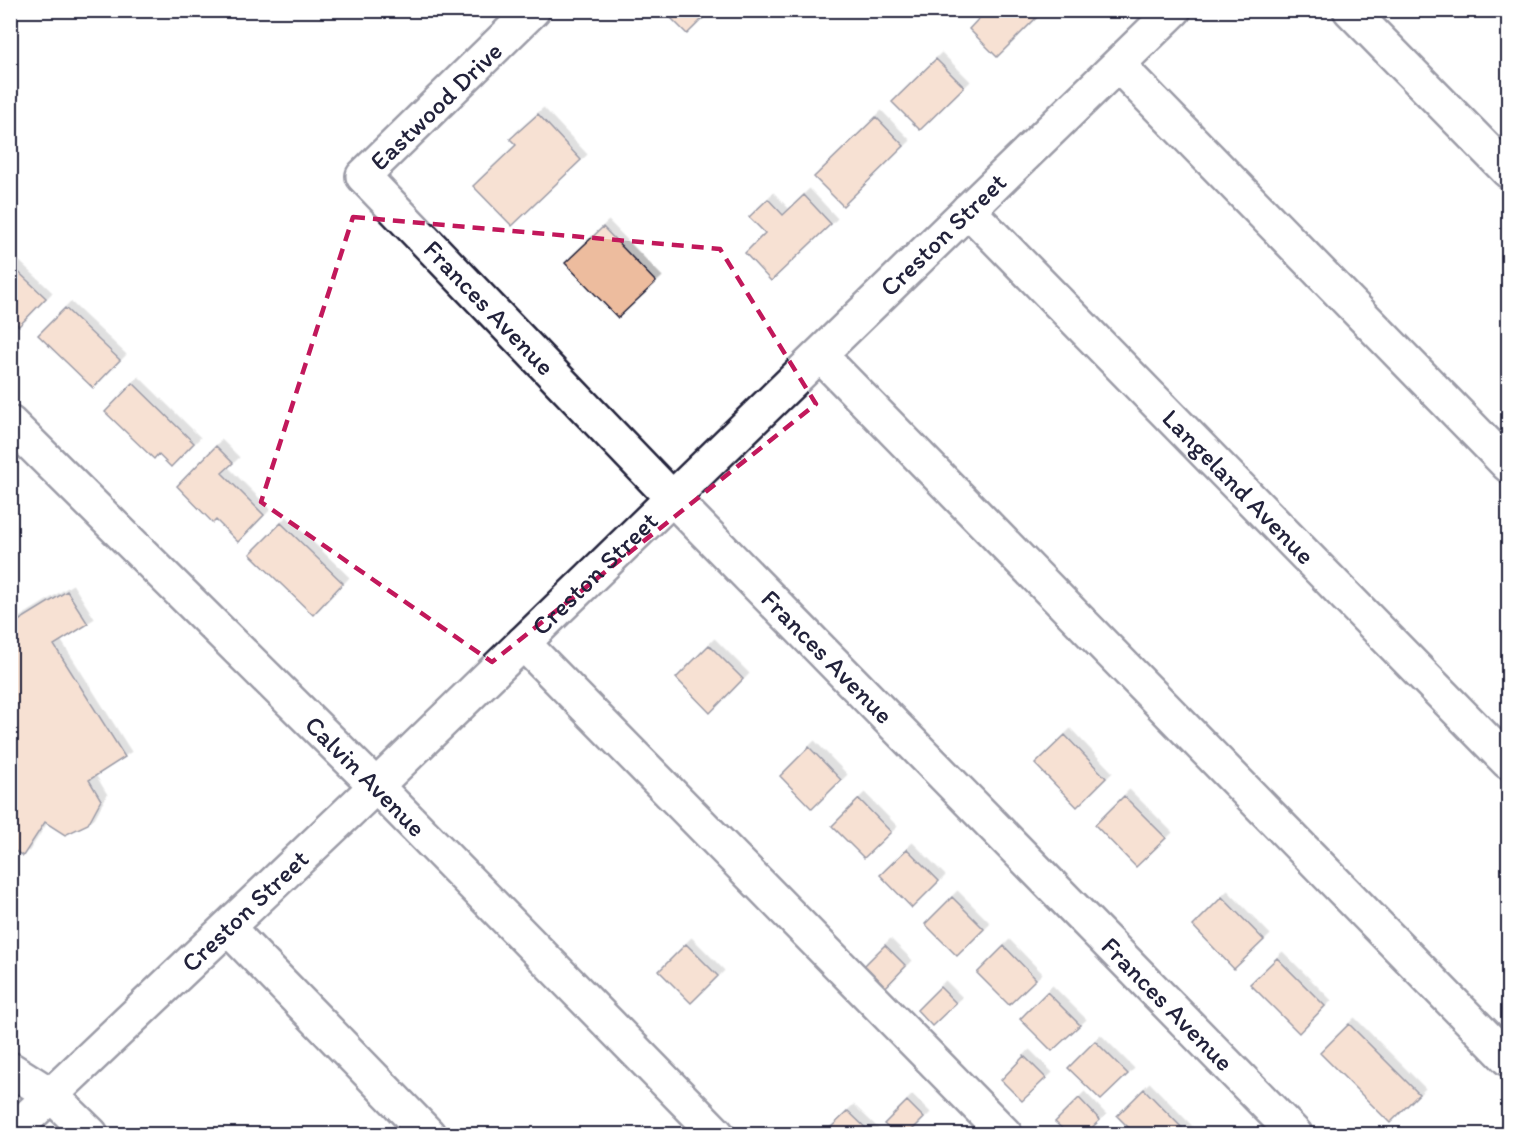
<svg xmlns="http://www.w3.org/2000/svg" width="1519" height="1145" font-family="Itim,sans-serif">
  <style>
    .building { fill: #edbc9e; stroke: #22223b; stroke-width: 1.5; filter: url(#shadow) }
    .lines { fill: none; stroke-linecap: round; stroke-linejoin: round }
    .minor-casing { stroke: #22223b; stroke-width: 38 }
    .minor { stroke: #fff; stroke-width: 33 }
    .marked { fill: none; stroke: #c2185b; stroke-width: 4.5; stroke-dasharray: 12 8; stroke-linejoin: round }
    .labels { text-anchor: middle; stroke-width: 4.5; stroke-linejoin: round; paint-order: stroke }
    .street-label { font-size: 26px; fill: #22223b; stroke: #fff }
  </style>
  <defs>
    <filter id="shadow"><feDropShadow dx="5.5" dy="-5.5" stdDeviation="0" flood-color="#0004"/></filter>
  </defs>
  <rect width="100%" height="100%" fill="#fff"/>
  <filter id="ink" filterUnits="userSpaceOnUse"><feTurbulence type="fractalNoise" baseFrequency=".0167" numOctaves="2"/><feDisplacementMap in="SourceGraphic" scale="12" xChannelSelector="R" yChannelSelector="G"/><feConvolveMatrix kernelMatrix="1 2 1 2 8 2 1 2 1" color-interpolation-filters="sRGB"/></filter>
  <g filter="url(#ink)">
    <path class="building" d="M663 10H711L687 34Z
      M987 10H1044L997 57 969 29Z
      M936 59 964 87 920 130 892 102Z
      M538 114 581 160 512 226 473 186 516 145 510 139Z
      M876 117 904 146 843 206 814 177Z
      M804 195 831 224 771 281 745 253 765 233 749 217 768 199 783 215Z
      M603 227 656 282 618 318 565 263Z
      M10 264 46 298 19 326 10 318Z
      M65 308 120 360 93 388 38 335Z
      M133 383 194 443 171 467 158 454 154 459 105 412Z
      M216 446 233 463 222 473 264 515 238 542 216 520 213 523 177 486Z
      M281 523 343 583 313 615 250 554Z
      M67 591 88 624 54 645 125 757 89 780 101 800 88 824 65 835 45 822 23 856 10 848V626Z
      M709 645 743 679 710 713 676 678Z
      M1065 735 1106 778 1077 807 1035 764Z
      M809 747 841 780 812 809 780 776Z
      M1124 796 1166 838 1136 867 1095 825Z
      M859 799 891 832 864 858 832 826Z
      M907 849 939 881 912 908 880 875Z
      M952 897 984 929 957 956 925 924Z
      M1222 897 1264 940 1234 969 1193 926Z
      M686 944 718 976 691 1003 659 971Z
      M885 945 906 966 883 990 862 968Z
      M1004 946 1036 979 1009 1005 977 973Z
      M1277 958 1325 1006 1299 1033 1250 984Z
      M940 987 956 1003 932 1026 917 1010Z
      M1047 992 1080 1025 1052 1051 1020 1019Z
      M1349 1024 1419 1094 1390 1123 1320 1053Z
      M1095 1041 1128 1074 1101 1100 1068 1068Z
      M1024 1056 1046 1078 1022 1101 1001 1080Z
      M1144 1089 1186 1132 1183 1134H1135L1117 1116Z
      M1079 1098 1100 1120 1085 1134H1068L1055 1122Z
      M907 1101 924 1118 908 1134H895L884 1124Z
      M848 1111 872 1134H824Z"/>
    <g class="lines">
      <g class="minor-casing">
        <g id="minor">
          <path id="s1" d="M533 10 363 176 673 499 1295 1134"/>
          <path d="M1350 10 1508 171"/>
          <path d="M1118 65 1508 465"/>
          <path id="s2" d="M968 210 1508 762"/>
          <path d="M820 355 1508 1059"/>
          <path id="s3" d="M10 423 376 786 717 1134"/>
          <path d="M523 643 1005 1134"/>
          <path d="M228 928 428 1134"/>
          <path d="M10 1069 51 1095 91 1134"/>
          <path id="s4" d="M10 1134 376 786 1174 10"/>
        </g>
      </g>
      <use href="#minor" class="minor"/>
    </g>
  </g>
  <path d="M0 0H1519V1145H0ZM353 217 720 249 816 404 492 662 261 502Z" fill="#fff" fill-opacity=".55" fill-rule="evenodd"/>
  <path class="marked" d="M353 217 720 249 816 404 492 662 261 502Z"/>
  <g class="labels">
    <g class="street-label">
      <text transform="translate(436 106) rotate(-44)" y="9">Eastwood Drive</text>
      <text dy="9" stroke="none"><textPath href="#s4" startOffset="1296">Creston Street</textPath></text>
      <text dy="9" stroke="none"><textPath href="#s1" startOffset="420">Frances Avenue</textPath></text>
      <text dy="9" stroke="none"><textPath href="#s2" startOffset="387">Langeland Avenue</textPath></text>
      <text dy="9" stroke="none"><textPath href="#s4" startOffset="810">Creston Street</textPath></text>
      <text dy="9" stroke="none"><textPath href="#s1" startOffset="906">Frances Avenue</textPath></text>
      <text dy="9" stroke="none"><textPath href="#s3" startOffset="501">Calvin Avenue</textPath></text>
      <text dy="9" stroke="none"><textPath href="#s4" startOffset="324">Creston Street</textPath></text>
      <text dy="9" stroke="none"><textPath href="#s1" startOffset="1392">Frances Avenue</textPath></text>
    </g>
  </g>
  <rect width="1519" height="1145" fill="none" stroke="#fff" stroke-width="36"/>
  <rect x="18" y="18" width="1483" height="1109" fill="none" stroke="#22223b" stroke-width="2" filter="url(#ink)"/>
</svg>
